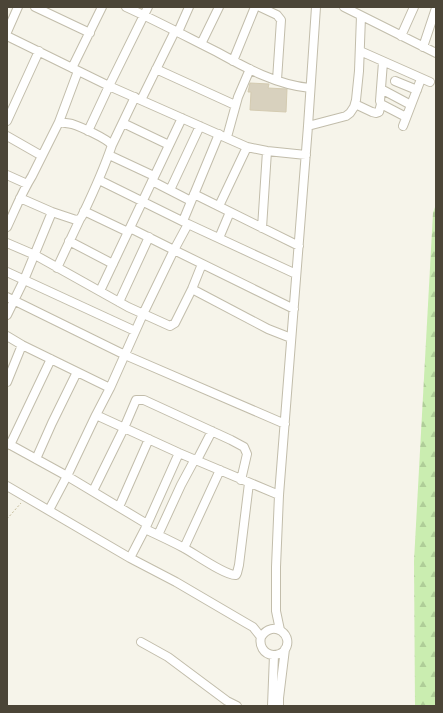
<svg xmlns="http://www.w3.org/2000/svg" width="443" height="713" font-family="'Public Sans',sans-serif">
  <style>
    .forest { fill: url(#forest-firs) }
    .building { fill: #d8d1be; stroke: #d4cbb1 }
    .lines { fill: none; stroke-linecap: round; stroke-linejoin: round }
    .minor-casing { stroke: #c2bdab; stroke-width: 10 }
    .path { stroke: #c5bc9b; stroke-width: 1; stroke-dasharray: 2 2; stroke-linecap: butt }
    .minor { stroke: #fff; stroke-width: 8 }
  </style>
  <defs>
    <pattern id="forest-firs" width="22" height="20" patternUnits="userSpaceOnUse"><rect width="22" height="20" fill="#caedb0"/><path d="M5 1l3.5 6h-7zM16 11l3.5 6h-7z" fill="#afcd98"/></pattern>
  </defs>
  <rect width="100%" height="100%" fill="#f6f4ea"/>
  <path class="forest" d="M436 204V706H415L414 561 433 213Z"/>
  <path class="building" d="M250 83 269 84 268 88 287 89 286 112 250 110 251 92H248Z"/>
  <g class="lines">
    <g class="minor-casing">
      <path id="minor" d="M35 7 90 33
        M126 7C157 21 187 37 217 52 246 68 277 85 310 88
        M260 7 277 15 281 20 277 80
        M344 7 436 53
        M7 32 18 7
        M178 32 189 7
        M7 36 109 86 247 147 267 151 306 155
        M401 36 414 7
        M201 44 219 7
        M423 47 436 8
        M360 51 430 82
        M233 61 255 7
        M383 62 380 101 381 104 406 117
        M72 68 102 7
        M156 69 235 105
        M395 81 417 90
        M381 89 411 105
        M141 100 175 31
        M355 104 372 112 376 113 379 112 381 104
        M7 121 39 51
        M59 122 78 71
        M123 123 169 145
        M308 126 346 116 350 113 354 107 356 100 359 71 361 16
        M403 126 421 79
        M88 131 109 86 148 7
        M7 136 42 156
        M227 137 238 97 250 69
        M112 145 135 97
        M109 155 154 176
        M7 175 27 184
        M99 180 188 224 296 274
        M152 181 191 201
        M170 190 200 126
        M194 194 299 246
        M219 206 247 147
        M84 211 128 232
        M183 221 219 134
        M7 227C15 210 22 192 32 176L59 122C63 123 67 123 72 124 81 127 106 138 112 145 104 169 93 193 82 216L80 219 76 220 52 212 20 198
        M130 228 174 250 294 309
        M262 228 267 151
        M219 238 230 212
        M69 241 113 264
        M7 243 35 255 128 307 170 326 175 323 192 289 202 264
        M57 268 80 219
        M7 272 135 331
        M192 289 268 329 291 338
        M100 291 182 118
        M7 297 125 355 285 424
        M119 302 149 237
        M7 315 24 280 52 212
        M7 336 22 345 110 388
        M7 382 22 345
        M96 415 179 453 279 495
        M7 443 67 476 147 524
        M10 445 51 359
        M36 459 52 423 77 372
        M197 460 212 431
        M7 486 130 558 176 582 246 623 253 627 261 637C259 645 263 654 273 655 277 655 281 654 284 651 296 636 273 618 261 637
        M93 491 124 428 136 400H144L231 440 244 447 247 454 241 480
        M119 507 149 439
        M49 510 67 476 96 415 110 388 143 314 174 250 188 224
        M145 529C158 535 171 541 184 548 195 554 226 576 236 575L237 573 239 565 249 483
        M158 535 181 485 195 459
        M184 548 220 470
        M130 558 145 529 179 453
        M280 630 276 611V567L279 495 308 126 316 7
        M141 642 168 657 227 701 237 706
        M272 706 274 655
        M279 706V698L285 649"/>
    </g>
    <path class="path" d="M7 519 21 503"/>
    <use href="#minor" class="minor"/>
  </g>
  <rect width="443" height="713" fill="none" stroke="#4b4537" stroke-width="16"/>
</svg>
